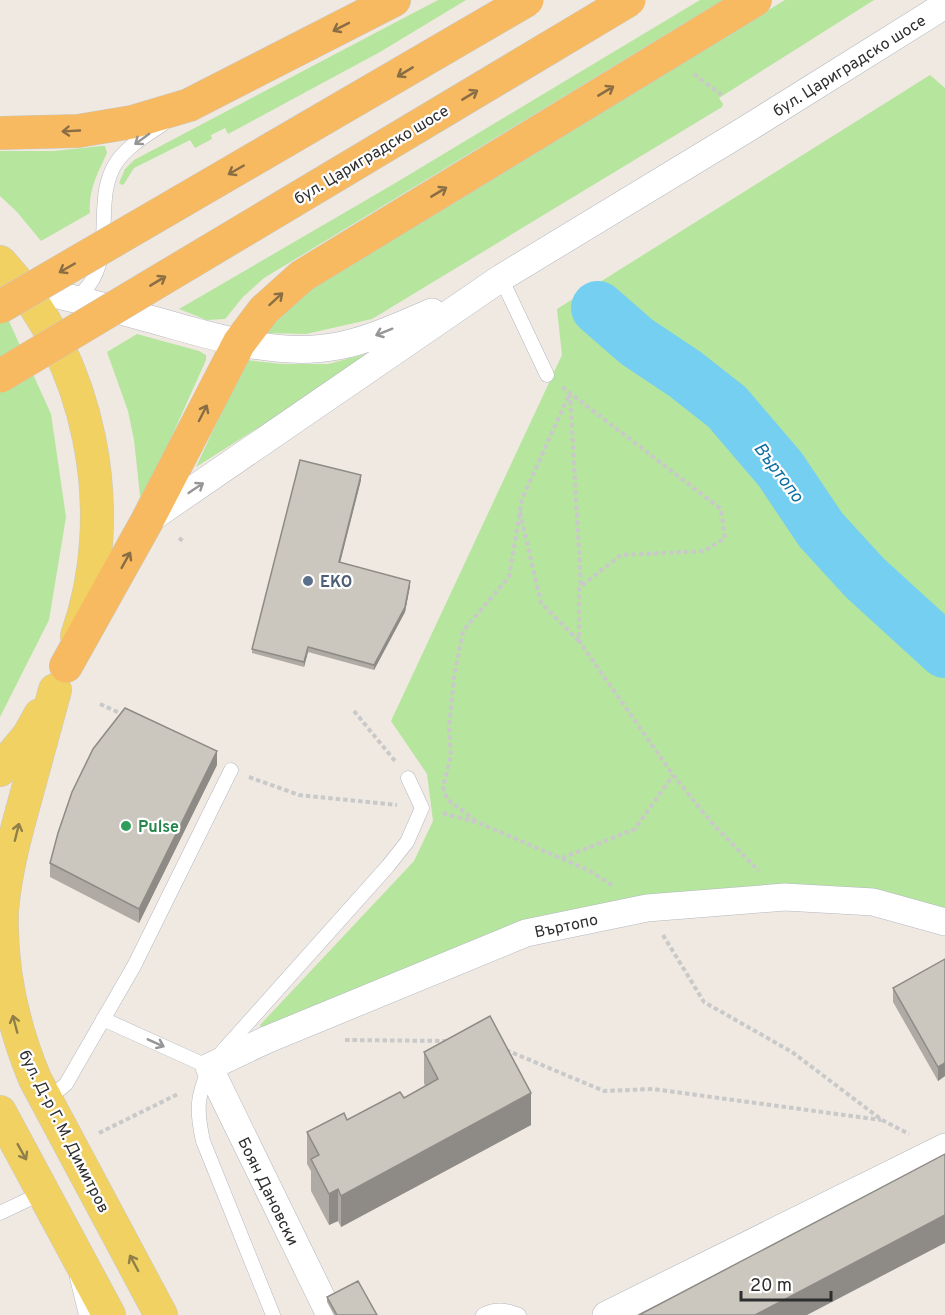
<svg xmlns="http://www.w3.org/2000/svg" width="945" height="1315" font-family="Overpass,sans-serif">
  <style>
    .green { fill: #b6e59e }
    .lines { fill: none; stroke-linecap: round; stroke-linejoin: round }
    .river { stroke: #75cff0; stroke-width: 54 }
    .service-casing { stroke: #b4b7c1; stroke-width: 15 }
    .minor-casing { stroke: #b4b7c1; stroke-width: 28 }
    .primary-casing { stroke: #c9c9c9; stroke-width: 34 }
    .trunk-casing { stroke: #c9c9c9; stroke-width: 34 }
    .path { stroke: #c9c9c9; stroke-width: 4; stroke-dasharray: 4.5 3; stroke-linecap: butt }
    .service { stroke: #fff; stroke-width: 14 }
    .minor { stroke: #fff; stroke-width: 27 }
    .primary { stroke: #f2d163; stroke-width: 33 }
    .trunk { stroke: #f8ba60; stroke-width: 33 }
    .trunk-bridge-casing { stroke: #c9c9c9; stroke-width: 34; stroke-linecap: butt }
    .trunk-bridge { stroke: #f8ba60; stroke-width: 33 }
    .wall { fill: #afaba4 }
    .shaded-wall { fill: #8e8b86 }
    .building { fill: #cbc7bf; stroke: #8e8b86; stroke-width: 1.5 }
    .oneway { stroke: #896d44 }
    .oneway2 { stroke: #969696 }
    .oneway3 { stroke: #908048 }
    .service-dot { fill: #5c6f8a; stroke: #fff; stroke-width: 2 }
    .leisure-dot { fill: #2e9e5b; stroke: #fff; stroke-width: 2 }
    .labels { text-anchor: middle; stroke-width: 4.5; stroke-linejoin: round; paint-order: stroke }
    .street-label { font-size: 16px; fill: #2e2e2e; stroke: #fff }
    .service-label { font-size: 16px; font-weight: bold; fill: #4e5e75; stroke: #fff; text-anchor: start }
    .leisure-label { font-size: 16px; font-weight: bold; fill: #27864d; stroke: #fff; text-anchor: start }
    .water-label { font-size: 18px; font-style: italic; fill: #0d6fa3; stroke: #fff }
  </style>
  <rect width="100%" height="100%" fill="#efe9e1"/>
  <path class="green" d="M438 0H466L380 52 228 134 225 128 211 135 212 139 195 148 190 140 134 168 124 184 122 185 119 183 125 169 134 160Z
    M700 0H723L264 278 243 297 225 319 207 320 179 309 392 185Z
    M785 0H874L719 98 723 104 722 107 372 319 306 334 267 333 263 324 300 294Z
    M930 75 945 88V922L785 897 526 933 266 1040 260 1025 414 861 433 821 427 774 391 721 562 355 557 309Z
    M101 146H105L107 153C98 173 88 190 90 213L41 241 17 212 0 196V151H54Z
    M0 309 8 319 51 414 66 517 49 620 0 717Z
    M137 334 199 351 206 355V360L141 505 134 440 128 411 107 352Z
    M381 350 196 467 246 360 282 364H328Z"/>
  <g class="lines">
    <path class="river" d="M598 308 637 342 685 374 727 407 780 469 821 530 865 578 945 651"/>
    <g class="service-casing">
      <path id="service" d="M501 278 547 375
        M76 298C81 294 86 289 89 285 115 250 93 198 116 163 127 146 147 135 163 124
        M103 1019 209 1067
        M221 1053 388 866 407 842 422 808 408 778
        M209 1068C197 1098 196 1109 203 1141L273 1315
        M47 1100 66 1084 134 966 231 770
        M0 1213 44 1192
        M77 1278 86 1315
        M483 1315C496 1308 506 1310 519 1315"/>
    </g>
    <g class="minor-casing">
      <path id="minor" d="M22 287C67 296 110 308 154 320 212 336 277 358 338 346 370 340 401 325 432 312
        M147 521 501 278 745 130 945 5
        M330 1315 209 1067 266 1040 526 933 647 908 785 897 873 902 945 922
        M606 1315 945 1147"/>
    </g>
    <g class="primary-casing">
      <path id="primary" d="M0 262C91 358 121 512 77 636
        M55 690C45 726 35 763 25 800 15 836 5 873 2 911 0 969 13 1026 35 1079L161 1315
        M0 770 29 735 40 715
        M0 1112 109 1315"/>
    </g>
    <g class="trunk-casing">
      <path id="trunk" d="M0 133 78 131 132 122 189 105 394 0
        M66 666 147 521 239 343 264 310 302 276 755 0"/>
    </g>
    <path class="path" d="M694 74 723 96
      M562 387 721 509 725 538 704 551 621 555 579 588V641L673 775 711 822 759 871
      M570 393 581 587
      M520 512 541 603 578 640
      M179 538 184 542
      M100 704 124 715
      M354 711 395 761
      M249 777 299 795 397 805
      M443 813 479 823 588 870 612 885
      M476 821 447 799 443 787 451 756 449 729 454 677 463 631 509 577 522 499 570 393
      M562 858 635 829 673 775
      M663 935 704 1002 792 1052 882 1120 909 1134
      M345 1040 449 1041
      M506 1050 604 1091 653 1089 881 1120
      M99 1133 178 1094"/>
    <use href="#service" class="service"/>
    <use href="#minor" class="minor"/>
    <use href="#primary" class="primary"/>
    <use href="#trunk" class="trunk"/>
    <g class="trunk-bridge-casing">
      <path id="trunk-bridge" d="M0 307 527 0
        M0 376 629 0"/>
    </g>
    <use href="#trunk-bridge" class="trunk-bridge"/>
  </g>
  <path class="wall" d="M361 480 340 562 410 586 405 612 374 670 308 652 304 667 252 653V649Z
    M217 765 139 923 50 877V863Z
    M945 959V1076L938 1081 893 1002V988Z
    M424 1052 531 1125 341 1227 338 1221 329 1225 311 1191V1171L307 1164V1132L347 1120 404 1098 425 1086 424 1083Z
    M327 1297 377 1315H334L327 1302Z"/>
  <path class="shaded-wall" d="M361 475V480L339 567V562Z
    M410 581V586L405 612 374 670V665Z
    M308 647V652L304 667V662Z
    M217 751V765L139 923V909Z
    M945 1063V1076L938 1081V1067Z
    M531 1093V1125L341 1227V1196Z
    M338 1189V1221L329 1225V1194Z
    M945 1215V1243L807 1315H755Z"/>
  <path class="building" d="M300 460 361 475 339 562 410 581 405 607 374 665 308 647 304 662 252 649Z
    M125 708 217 751 139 909 50 863 58 833 72 792 93 749Z
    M945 959V1063L938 1067 893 988Z
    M490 1016 531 1093 341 1196 338 1189 329 1194 311 1159 319 1155 307 1132 344 1113 347 1120 400 1092 404 1098 438 1079 424 1052Z
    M945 1154V1215L755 1315H639Z
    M358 1281 377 1315H337L327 1297Z"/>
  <defs><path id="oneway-shaft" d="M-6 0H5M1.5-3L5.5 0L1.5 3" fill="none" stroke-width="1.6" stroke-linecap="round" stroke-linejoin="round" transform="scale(1.5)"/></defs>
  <g class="oneway">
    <use href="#oneway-shaft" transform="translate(341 27) rotate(153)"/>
    <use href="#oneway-shaft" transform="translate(405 72) rotate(149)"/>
    <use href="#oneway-shaft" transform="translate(606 91) rotate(-31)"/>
    <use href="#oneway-shaft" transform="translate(470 95) rotate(-31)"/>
    <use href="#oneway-shaft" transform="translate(71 131) rotate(177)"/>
    <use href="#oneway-shaft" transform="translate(236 170) rotate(150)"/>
    <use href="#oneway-shaft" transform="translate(439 192) rotate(-31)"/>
    <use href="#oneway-shaft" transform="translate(67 268) rotate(150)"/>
    <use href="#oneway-shaft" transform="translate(158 281) rotate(-31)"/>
    <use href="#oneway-shaft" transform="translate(276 299) rotate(-42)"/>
    <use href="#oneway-shaft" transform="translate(203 413) rotate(-63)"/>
    <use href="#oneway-shaft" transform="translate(126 560) rotate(-61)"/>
  </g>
  <g class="oneway2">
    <use href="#oneway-shaft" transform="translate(142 139) rotate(144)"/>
    <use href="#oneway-shaft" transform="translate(384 332) rotate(158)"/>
    <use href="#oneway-shaft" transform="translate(196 488) rotate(-34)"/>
    <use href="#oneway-shaft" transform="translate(156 1043) rotate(24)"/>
  </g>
  <g class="oneway3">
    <use href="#oneway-shaft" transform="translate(17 832) rotate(-76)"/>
    <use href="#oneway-shaft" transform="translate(15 1024) rotate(-105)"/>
    <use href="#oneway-shaft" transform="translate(22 1152) rotate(61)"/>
    <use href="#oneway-shaft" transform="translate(134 1263) rotate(-118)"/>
  </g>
  <circle class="service-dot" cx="308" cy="581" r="6"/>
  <circle class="leisure-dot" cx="126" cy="826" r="6"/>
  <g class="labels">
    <g class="street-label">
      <text transform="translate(849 65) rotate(-32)" y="6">бул. Цариградско шосе</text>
      <text transform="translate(371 154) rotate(-31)" y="6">бул. Цариградско шосе</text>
      <text transform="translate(566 925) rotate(-12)" y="6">Въртопо</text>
      <text transform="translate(65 1131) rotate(63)" y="6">бул. Д-р Г. М. Димитров</text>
      <text transform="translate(269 1191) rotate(64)" y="6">Боян Дановски</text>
    </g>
    <g class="service-label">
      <text x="320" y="587">EKO</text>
    </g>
    <g class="leisure-label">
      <text x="138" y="832">Pulse</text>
    </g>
    <g class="water-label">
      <text transform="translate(779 472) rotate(53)" y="6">Въртопо</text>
    </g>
  </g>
  <path d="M741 1291v9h90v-9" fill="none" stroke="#2e2e2e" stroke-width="3"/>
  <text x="750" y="1291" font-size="18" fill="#2e2e2e" stroke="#ffffff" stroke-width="4.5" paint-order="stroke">20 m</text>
</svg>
